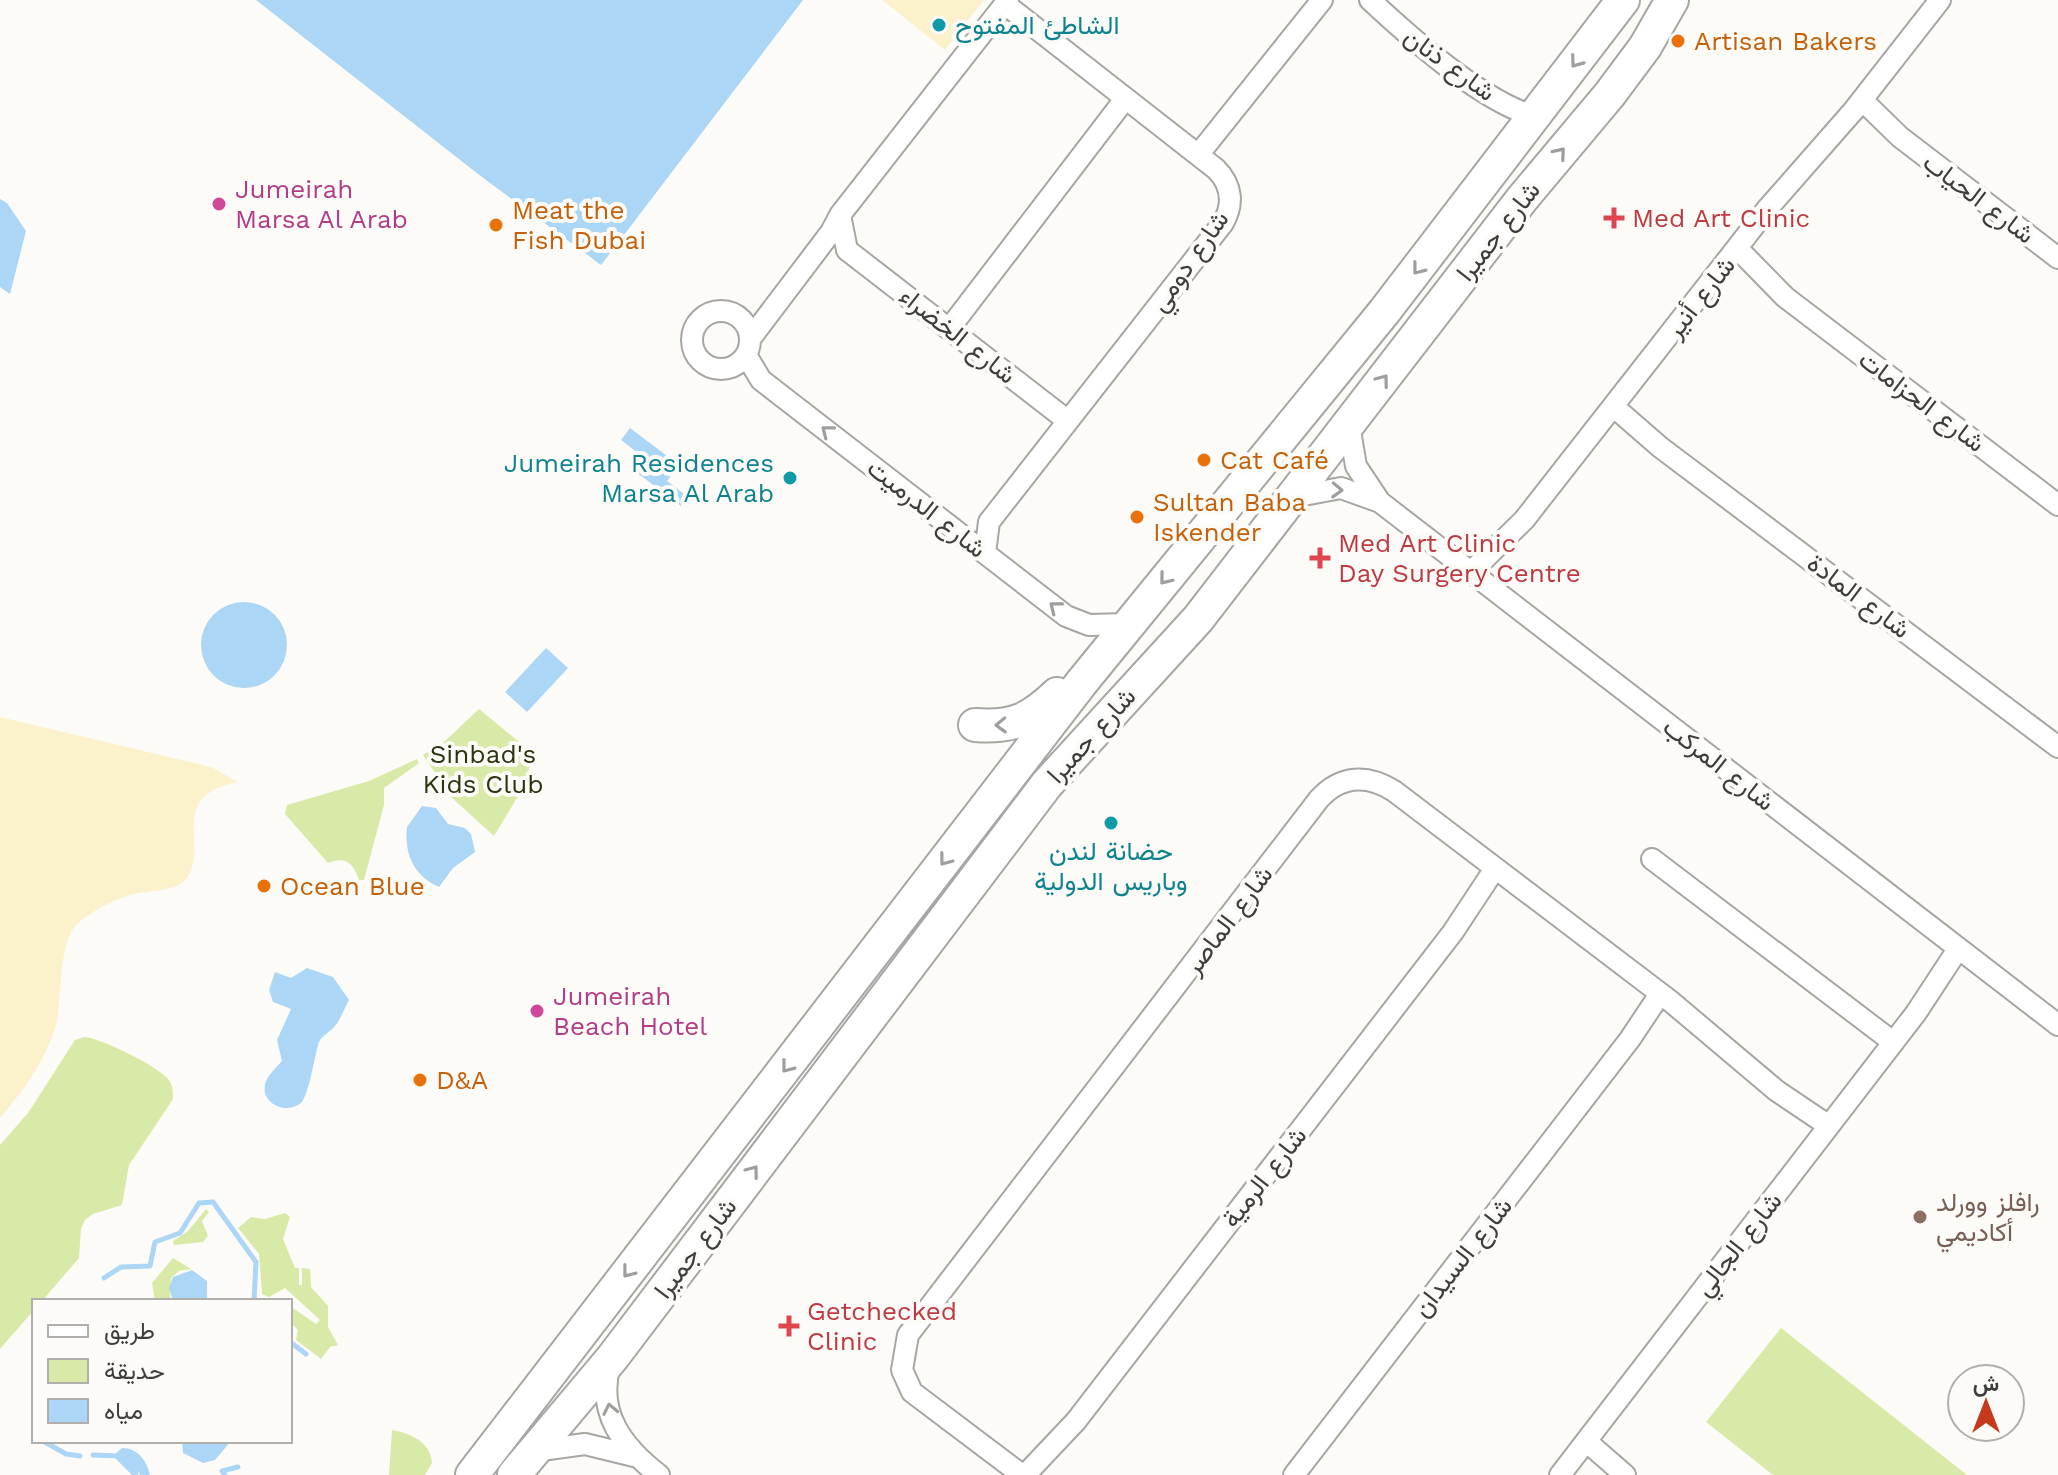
<svg xmlns="http://www.w3.org/2000/svg" width="2058" height="1475" font-family="'Work Sans',Vazirmatn,sans-serif">
  <style>
    .green { fill: #d9eaa8 }
    .sand { fill: #fbf1cb }
    .water { fill: #acd6f6 }
    .lines { fill: none; stroke-linecap: round; stroke-linejoin: round }
    .stream { stroke: #acd6f6; stroke-width: 5 }
    .street-casing { stroke: #a7a6a3; stroke-width: 24 }
    .primary-casing { stroke: #a7a6a3; stroke-width: 36 }
    .street { stroke: #fff; stroke-width: 20 }
    .primary { stroke: #fff; stroke-width: 32 }
    .oneway { stroke: #9e9e9d }
    .culture-dot { fill: #0f9aa8; stroke: #fcfbf7; stroke-width: 3 }
    .food-dot { fill: #e8710a; stroke: #fcfbf7; stroke-width: 3 }
    .hotel-dot { fill: #d1479c; stroke: #fcfbf7; stroke-width: 3 }
    .health-dot { fill: #e0444e; stroke: #fcfbf7; stroke-width: 3 }
    .education-dot { fill: #8d6e63; stroke: #fcfbf7; stroke-width: 3 }
    .labels { text-anchor: middle; stroke-width: 8; stroke-linejoin: round; paint-order: stroke }
    .culture-label { font-size: 26px; fill: #0d838f; stroke: #fcfbf7; text-anchor: start }
    .food-label { font-size: 26px; fill: #c56008; stroke: #fcfbf7; text-anchor: start }
    .street-label { font-size: 26px; fill: #3d3d3b; stroke: #fcfbf7 }
    .hotel-label { font-size: 26px; fill: #b23c85; stroke: #fcfbf7; text-anchor: start }
    .health-label { font-size: 26px; fill: #be3a42; stroke: #fcfbf7; text-anchor: start }
    .park-label { font-size: 26px; fill: #2b3311; stroke: #fcfbf7 }
    .education-label { font-size: 26px; fill: #785e54; stroke: #fcfbf7; text-anchor: start }
  </style>
  <rect width="100%" height="100%" fill="#fcfbf7"/>
  <path class="green" d="M479 709 535 755 517 798 494 836 451 797 423 755 444 742Z
    M417 759 419 763 384 788V805L364 880H359C353 863 346 856 328 863L285 814 287 805 369 781Z
    M84 1037C101 1038 158 1066 169 1080 173 1086 173 1093 173 1099L129 1165 122 1205 93 1214 85 1220 81 1229 79 1258 42 1301H34V1310L0 1349V1145L28 1113 75 1040Z
    M206 1209 209 1212 202 1221 208 1236 203 1242 174 1245 173 1241 188 1231Z
    M285 1213 290 1217 283 1239 295 1268H299V1285H302V1268L310 1269 311 1287 328 1306V1327L338 1345 330 1347 321 1359 296 1340 298 1330 290 1322V1306L316 1324 320 1320 285 1288 269 1297 262 1294 259 1254 238 1228 251 1217 265 1219Z
    M173 1258 191 1269 179 1271 171 1278 170 1301H155L152 1283Z
    M1781 1328 1967 1475H1773L1706 1422Z
    M392 1430C410 1433 431 1442 432 1463L425 1475H389Z"/>
  <path class="sand" d="M882 0H984L945 50Z
    M0 717 211 767 238 782C165 797 210 844 187 878 178 892 146 890 130 895 112 901 91 911 77 924 58 943 62 998 56 1025 46 1060 23 1091 0 1118Z"/>
  <path class="water" d="M256 0H803L601 265 478 174Z
    M0 199 7 203 26 231 10 294 0 287Z
    M630 428 679 465 667 481 688 497 681 506 632 469 642 456 621 440Z
    M201 645a43 43 0 1 1 86 0a43 43 0 1 1-86 0Z
    M546 648 568 668 527 712 505 692Z
    M422 806 436 808 448 824 465 828 471 834 475 852 453 868 439 887C414 876 404 854 407 827Z
    M307 968 333 977 349 1000C344 1008 341 1020 334 1027 329 1033 320 1036 318 1045 315 1056 308 1097 301 1103 285 1116 258 1102 266 1081 270 1073 277 1067 282 1061L277 1040 291 1009 273 1002 269 990 275 972 291 978Z
    M192 1270 207 1281V1298L173 1301 169 1288 173 1277Z
    M182 1441H231L215 1460 203 1463 183 1453Z
    M122 1448C138 1448 147 1461 150 1475H140L138 1471V1475H132L113 1456Z"/>
  <g class="lines">
    <path class="stream" d="M104 1278 121 1267 150 1266 155 1242 180 1233 199 1203 213 1202 256 1262 254 1301
      M290 1342 306 1354
      M43 1441 66 1454 80 1456
      M93 1455 120 1456
      M225 1475 222 1471 238 1467"/>
    <g class="street-casing">
      <path id="street" d="M1370 0C1412 39 1481 101 1536 117
        M1862 100 1900 137 2058 258
        M1198 155 1322 0
        M840 215 847 250 1068 421
        M1738 249 1785 297 2058 505
        M692 340a29 29 0 1 1 58 0a29 29 0 1 1-58 0Z
        M949 329 1125 99
        M750 339 831 232 840 215 1008 0
        M746 355 761 380 1066 616 1089 625 1128 624
        M1614 407 1660 447 2058 747
        M1349 425 1356 466 1380 502
        M1293 497 1341 488 1380 502 2058 1025
        M985 553 989 522 1223 223C1234 204 1232 185 1216 169L1005 4
        M1471 572 1524 520 1768 208 1854 110 1940 0
        M1652 859 1893 1042
        M610 1365C596 1413 623 1447 659 1475
        M1586 1441 1625 1475
        M534 1451 585 1444 634 1456
        M1022 1475 912 1392 902 1370 908 1335 1319 799C1341 775 1367 774 1394 791L1669 1000 1777 1091 1829 1126
        M1025 1475 1076 1421 1453 932 1494 870
        M1294 1475 1630 1039 1660 994
        M1560 1475 1916 1013 1958 949"/>
    </g>
    <g class="primary-casing">
      <path id="primary" d="M975 725C1012 728 1030 720 1057 694
        M472 1475 1082 682 1384 312 1623 0
        M514 1475 613 1357 1047 784 1198 619 1522 199 1610 94 1645 47 1672 0"/>
    </g>
    <use href="#street" class="street"/>
    <use href="#primary" class="primary"/>
  </g>
  <defs><path id="oneway-chevron" d="M-2-3.5L2.5 0L-2 3.5" fill="none" stroke-width="1.6" stroke-linecap="round" stroke-linejoin="round" transform="scale(2)"/></defs>
  <g class="oneway">
    <use href="#oneway-chevron" transform="translate(1576 62) rotate(126)"/>
    <use href="#oneway-chevron" transform="translate(1560 153) rotate(-50)"/>
    <use href="#oneway-chevron" transform="translate(1418 269) rotate(128)"/>
    <use href="#oneway-chevron" transform="translate(1383 380) rotate(-53)"/>
    <use href="#oneway-chevron" transform="translate(827 431) rotate(-142)"/>
    <use href="#oneway-chevron" transform="translate(1337 490) rotate(2)"/>
    <use href="#oneway-chevron" transform="translate(1165 579) rotate(129)"/>
    <use href="#oneway-chevron" transform="translate(1055 607) rotate(-142)"/>
    <use href="#oneway-chevron" transform="translate(1001 725) rotate(178)"/>
    <use href="#oneway-chevron" transform="translate(945 860) rotate(127)"/>
    <use href="#oneway-chevron" transform="translate(787 1067) rotate(128)"/>
    <use href="#oneway-chevron" transform="translate(753 1171) rotate(-53)"/>
    <use href="#oneway-chevron" transform="translate(628 1272) rotate(128)"/>
    <use href="#oneway-chevron" transform="translate(610 1409) rotate(-102)"/>
  </g>
  <g class="culture-dot">
    <circle cx="939" cy="25" r="8"/>
    <circle cx="790" cy="478" r="8"/>
    <circle cx="1111" cy="823" r="8"/>
  </g>
  <g class="food-dot">
    <circle cx="1678" cy="41" r="8"/>
    <circle cx="496" cy="225" r="8"/>
    <circle cx="1204" cy="460" r="8"/>
    <circle cx="1137" cy="517" r="8"/>
    <circle cx="264" cy="886" r="8"/>
    <circle cx="420" cy="1080" r="8"/>
  </g>
  <g class="hotel-dot">
    <circle cx="219" cy="204" r="8"/>
    <circle cx="537" cy="1011" r="8"/>
  </g>
  <g class="health-dot">
    <path d="M1610 206h8v8h8v8h-8v8h-8v-8h-8v-8h8z"/>
    <path d="M1316 546h8v8h8v8h-8v8h-8v-8h-8v-8h8z"/>
    <path d="M785 1314h8v8h8v8h-8v8h-8v-8h-8v-8h8z"/>
  </g>
  <circle class="education-dot" cx="1920" cy="1217" r="8"/>
  <g class="labels">
    <g class="culture-label">
      <text x="955" y="34">الشاطئ المفتوح</text>
      <text x="774" y="472" text-anchor="end">Jumeirah Residences<tspan x="774" dy="30">Marsa Al Arab</tspan></text>
      <text x="1111" y="860" text-anchor="middle">حضانة لندن<tspan x="1111" dy="30">وباريس الدولية</tspan></text>
    </g>
    <g class="food-label">
      <text x="1694" y="50">Artisan Bakers</text>
      <text x="512" y="219">Meat the<tspan x="512" dy="30">Fish Dubai</tspan></text>
      <text x="1220" y="469">Cat Café</text>
      <text x="1153" y="511">Sultan Baba<tspan x="1153" dy="30">Iskender</tspan></text>
      <text x="280" y="895">Ocean Blue</text>
      <text x="436" y="1089">D&amp;A</text>
    </g>
    <g class="street-label">
      <text transform="translate(1450 64) rotate(36)" y="9">شارع ذنان</text>
      <text transform="translate(1979 198) rotate(37)" y="9">شارع الحياب</text>
      <text transform="translate(1498 231) rotate(-52)" y="9">شارع جميرا</text>
      <text transform="translate(1189 261) rotate(-55)" y="9">شارع دومي</text>
      <text transform="translate(1700 297) rotate(-52)" y="9">شارع أنير</text>
      <text transform="translate(958 335) rotate(38)" y="9">شارع الخضراء</text>
      <text transform="translate(1922 401) rotate(37)" y="9">شارع الحزامات</text>
      <text transform="translate(927 508) rotate(38)" y="9">شارع الدرميت</text>
      <text transform="translate(1859 596) rotate(37)" y="9">شارع المادة</text>
      <text transform="translate(1091 735) rotate(-48)" y="9">شارع جميرا</text>
      <text transform="translate(1719 764) rotate(38)" y="9">شارع المركب</text>
      <text transform="translate(1228 920) rotate(-53)" y="9">شارع الماصر</text>
      <text transform="translate(1264 1177) rotate(-52)" y="9">شارع الرمية</text>
      <text transform="translate(1738 1244) rotate(-52)" y="9">شارع الجالي</text>
      <text transform="translate(695 1248) rotate(-53)" y="9">شارع جميرا</text>
      <text transform="translate(1462 1257) rotate(-52)" y="9">شارع السيدان</text>
    </g>
    <g class="hotel-label">
      <text x="235" y="198">Jumeirah<tspan x="235" dy="30">Marsa Al Arab</tspan></text>
      <text x="553" y="1005">Jumeirah<tspan x="553" dy="30">Beach Hotel</tspan></text>
    </g>
    <g class="health-label">
      <text x="1632" y="227">Med Art Clinic</text>
      <text x="1338" y="552">Med Art Clinic<tspan x="1338" dy="30">Day Surgery Centre</tspan></text>
      <text x="807" y="1320">Getchecked<tspan x="807" dy="30">Clinic</tspan></text>
    </g>
    <g class="park-label">
      <text x="483" y="763">Sinbad's<tspan x="483" dy="30">Kids Club</tspan></text>
    </g>
    <g class="education-label">
      <text x="1936" y="1211">رافلز وورلد<tspan x="1936" dy="30">أكاديمي</tspan></text>
    </g>
  </g>
  <rect x="32" y="1299" width="260" height="144" fill="#fcfbf7" stroke="#b0afac" stroke-width="2"/>
  <rect x="48" y="1325" width="40" height="12" fill="#ffffff" stroke="#b0afac" stroke-width="2"/>
  <text x="104" y="1339" font-size="24" fill="#3d3d3b">طريق</text>
  <rect x="48" y="1359" width="40" height="24" fill="#d9eaa8" stroke="#b0afac" stroke-width="2"/>
  <text x="104" y="1379" font-size="24" fill="#3d3d3b">حديقة</text>
  <rect x="48" y="1399" width="40" height="24" fill="#acd6f6" stroke="#b0afac" stroke-width="2"/>
  <text x="104" y="1419" font-size="24" fill="#3d3d3b">مياه</text>
  <g transform="translate(1986 1403)"><circle r="38" fill="#fcfbf7" stroke="#b0afac" stroke-width="2"/>
  <path d="M0-6L14 30L0 20L-14 30Z" fill="#c53a1d"/>
  <text y="-12" font-size="22" font-weight="bold" text-anchor="middle" fill="#3d3d3b">ش</text>
  </g>
</svg>
